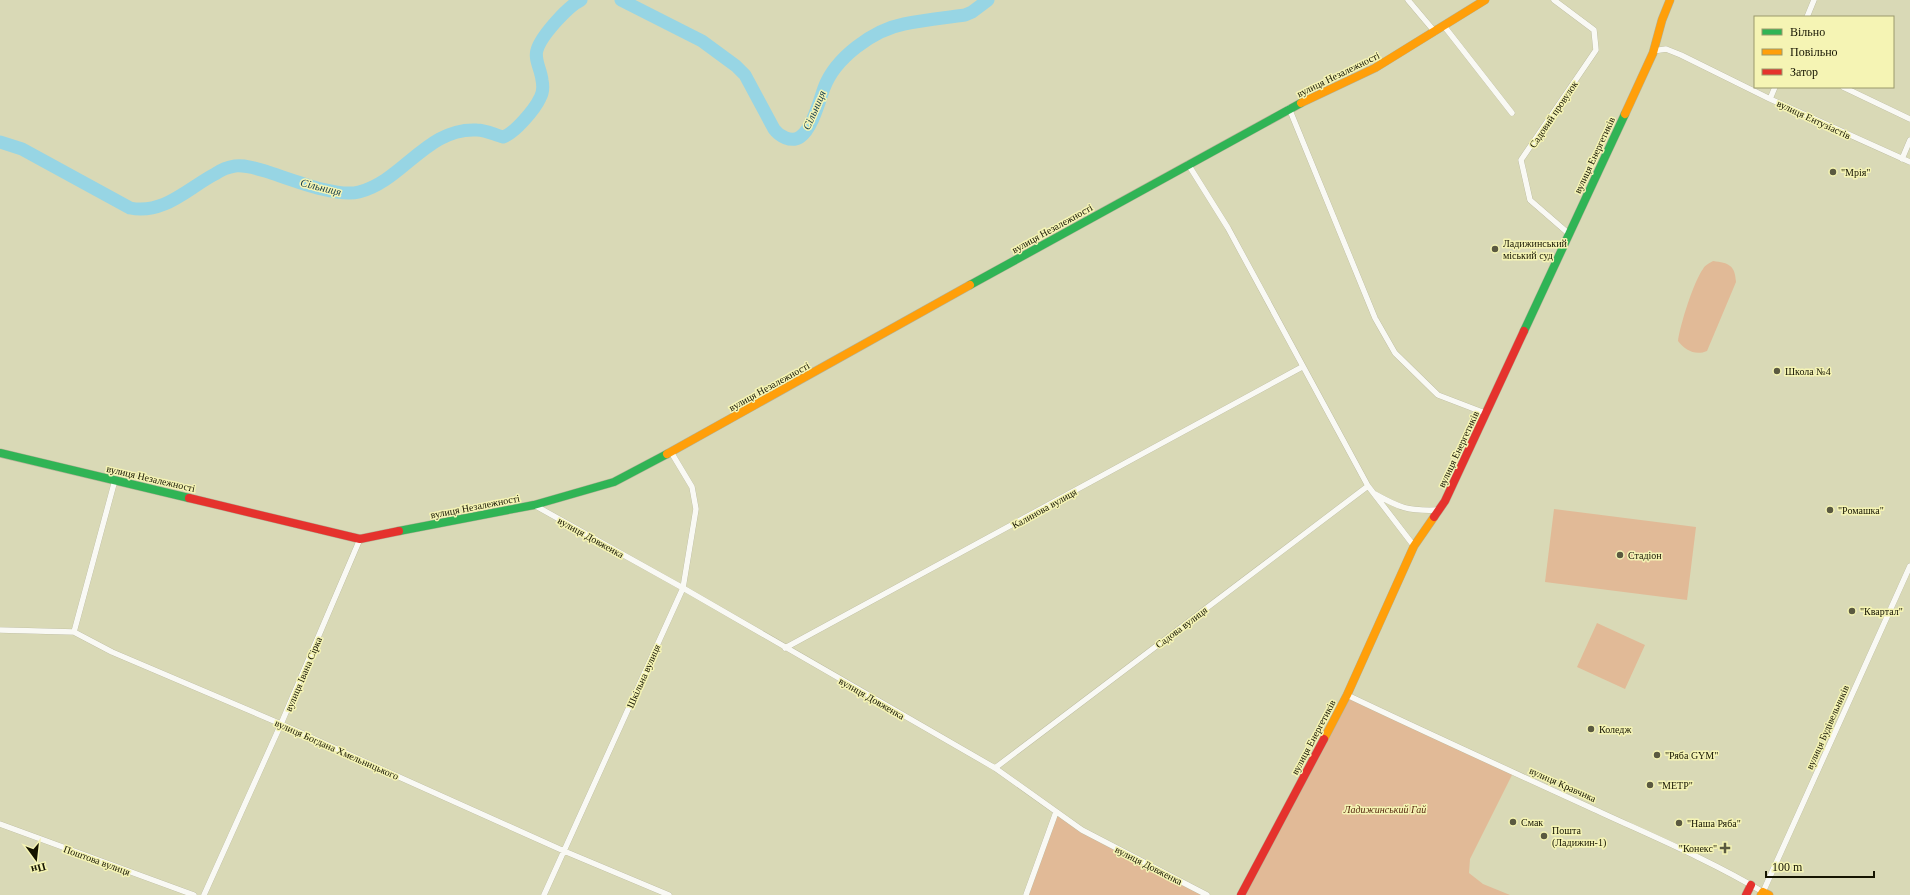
<svg xmlns="http://www.w3.org/2000/svg" width="1910" height="895" font-family="Georgia,serif">
  <style>
    .green { fill: #e1ba97 }
    .lines { fill: none; stroke-linecap: round; stroke-linejoin: round }
    .river { stroke: #97d5e4; stroke-width: 13 }
    .street-casing { stroke: #b3b297; stroke-width: 6 }
    .fast-casing { stroke: #b3b297; stroke-width: 9 }
    .slow-casing { stroke: #b3b297; stroke-width: 9 }
    .jam-casing { stroke: #b3b297; stroke-width: 9 }
    .street { stroke: #f9f9f4; stroke-width: 5.5 }
    .fast { stroke: #30b455; stroke-width: 8 }
    .slow { stroke: #ff9f0a; stroke-width: 8 }
    .jam { stroke: #e5322d; stroke-width: 8 }
    .poi-dot { fill: #5a5940; stroke: #f5f4b4; stroke-width: 1.5 }
    .labels { text-anchor: middle; stroke-width: 3; stroke-linejoin: round; paint-order: stroke }
    .street-label { font-size: 10px; fill: #151400; stroke: #f5f4b4 }
    .poi-label { font-size: 10px; fill: #151400; stroke: #f5f4b4; text-anchor: start }
    .park-label { font-size: 10px; font-style: italic; fill: #56280e; stroke: #f5f4b4 }
    .water-label { font-size: 11px; font-style: italic; fill: #113949; stroke: #f5f4b4 }
  </style>
  <rect width="100%" height="100%" fill="#d9d9b6"/>
  <path class="green" d="M1713 261C1729 263 1735 265 1736 282L1707 351C1695 356 1685 350 1678 341 1680 325 1694 281 1703 269 1705 265 1710 263 1713 261Z
    M1554 509 1696 527 1687 600 1545 582Z
    M1597 623 1645 645 1625 689 1577 667Z
    M1347 695 1513 773 1470 859 1469 873 1483 884 1510 895H1241Z
    M1056 812 1081 830 1207 895H1026Z"/>
  <g class="lines">
    <path class="river" d="M621 0 702 41 736 66 745 75 774 129C779 136 791 143 800 137 812 129 819 102 824 88 835 58 873 30 904 24 924 20 944 18 965 15L972 12 988 0
      M0 142 22 149 130 208C164 215 188 188 215 174 221 170 228 167 235 166 245 165 255 168 265 171 288 178 336 198 359 192 403 181 427 127 477 130 486 130 495 135 503 137 515 133 535 109 540 98 543 93 543 85 542 80 541 70 534 59 537 50 541 36 568 6 581 0"/>
    <g class="street-casing">
      <path id="street" d="M1408 0 1435 32
        M1554 0 1594 30 1596 50 1521 160 1530 200 1568 233
        M1807 17 1814 0
        M1444 26 1512 113
        M1653 51 1666 49 1681 55 1770 99 1910 162
        M1843 87 1910 119
        M1770 99 1775 87
        M1289 108 1375 318 1395 353 1438 395 1485 413
        M1902 159 1910 140
        M1188 164 1228 228 1368 486 1414 546
        M1375 494C1400 508 1408 511 1437 510
        M534 505 683 588 995 768 1082 830 1207 895
        M0 630 74 632 112 652 281 724 564 851 669 895
        M74 632 115 480
        M785 648 1302 367
        M1347 695C1427 733 1508 770 1589 807 1647 834 1708 859 1763 892L1910 566
        M995 768 1368 486
        M0 824 194 895
        M204 895 281 724 360 539
        M544 895 683 588 696 509 692 487 671 452
        M1026 895 1056 812"/>
    </g>
    <g class="fast-casing">
      <path id="fast" d="M970 285 1301 103
        M1524 331 1625 114
        M0 453 189 498
        M399 531 534 505 614 482 667 454"/>
    </g>
    <g class="slow-casing">
      <path id="slow" d="M1301 103 1375 68 1485 0
        M1625 114 1653 53 1662 20 1670 0
        M667 454 970 285
        M1324 739 1347 695 1414 546 1434 517
        M1761 895 1763 892 1769 895"/>
    </g>
    <g class="jam-casing">
      <path id="jam" d="M189 498 360 539 399 531
        M1434 517 1445 501 1524 331
        M1241 895 1324 739
        M1746 895 1751 885"/>
    </g>
    <use href="#street" class="street"/>
    <use href="#fast" class="fast"/>
    <use href="#slow" class="slow"/>
    <use href="#jam" class="jam"/>
  </g>
  <g class="poi-dot">
    <circle cx="1833" cy="172" r="4"/>
    <circle cx="1495" cy="249" r="4"/>
    <circle cx="1777" cy="371" r="4"/>
    <circle cx="1830" cy="510" r="4"/>
    <circle cx="1620" cy="555" r="4"/>
    <circle cx="1852" cy="611" r="4"/>
    <circle cx="1591" cy="729" r="4"/>
    <circle cx="1657" cy="755" r="4"/>
    <circle cx="1650" cy="785" r="4"/>
    <circle cx="1513" cy="822" r="4"/>
    <circle cx="1679" cy="823" r="4"/>
    <circle cx="1544" cy="836" r="4"/>
    <path d="M1723 842h4v4h4v4h-4v4h-4v-4h-4v-4h4z"/>
  </g>
  <g class="labels">
    <g class="street-label">
      <text transform="translate(1338 74) rotate(-26)" y="4">вулиця Незалежності</text>
      <text transform="translate(1553 114) rotate(-56)" y="4">Садовий провулок</text>
      <text transform="translate(1814 119) rotate(25)" y="4">вулиця Ентузіастів</text>
      <text transform="translate(1594 155) rotate(-65)" y="4">вулиця Енергетиків</text>
      <text transform="translate(1052 228) rotate(-29)" y="4">вулиця Незалежності</text>
      <text transform="translate(769 386) rotate(-29)" y="4">вулиця Незалежності</text>
      <text transform="translate(1458 449) rotate(-65)" y="4">вулиця Енергетиків</text>
      <text transform="translate(151 478) rotate(13)" y="4">вулиця Незалежності</text>
      <text transform="translate(475 506) rotate(-11)" y="4">вулиця Незалежності</text>
      <text transform="translate(1044 508) rotate(-29)" y="4">Калинова вулиця</text>
      <text transform="translate(591 537) rotate(29)" y="4">вулиця Довженка</text>
      <text transform="translate(1181 627) rotate(-37)" y="4">Садова вулиця</text>
      <text transform="translate(303 674) rotate(-67)" y="4">вулиця Івана Сірка</text>
      <text transform="translate(643 676) rotate(-66)" y="4">Шкільна вулиця</text>
      <text transform="translate(872 698) rotate(30)" y="4">вулиця Довженка</text>
      <text transform="translate(1827 727) rotate(-66)" y="4">вулиця Будівельників</text>
      <text transform="translate(1313 737) rotate(-62)" y="4">вулиця Енергетиків</text>
      <text transform="translate(337 749) rotate(24)" y="4">вулиця Богдана Хмельницького</text>
      <text transform="translate(1563 784) rotate(24)" y="4">вулиця Кравчика</text>
      <text transform="translate(97 860) rotate(20)" y="4">Поштова вулиця</text>
      <text transform="translate(1149 865) rotate(27)" y="4">вулиця Довженка</text>
    </g>
    <g class="poi-label">
      <text x="1841" y="176">"Мрія"</text>
      <text x="1503" y="247">Ладижинський<tspan x="1503" dy="12">міський суд</tspan></text>
      <text x="1785" y="375">Школа №4</text>
      <text x="1838" y="514">"Ромашка"</text>
      <text x="1628" y="559">Стадіон</text>
      <text x="1860" y="615">"Квартал"</text>
      <text x="1599" y="733">Коледж</text>
      <text x="1665" y="759">"Ряба GYM"</text>
      <text x="1658" y="789">"МЕТР"</text>
      <text x="1521" y="826">Смак</text>
      <text x="1687" y="827">"Наша Ряба"</text>
      <text x="1552" y="834">Пошта<tspan x="1552" dy="12">(Ладижин-1)</tspan></text>
      <text x="1717" y="852" text-anchor="end">"Конекс"</text>
    </g>
    <g class="park-label">
      <text x="1385" y="813">Ладижинський Гай</text>
    </g>
    <g class="water-label">
      <text transform="translate(814 110) rotate(-66)" y="4">Сільниця</text>
      <text transform="translate(321 187) rotate(14)" y="4">Сільниця</text>
    </g>
  </g>
  <rect x="1754" y="16" width="140" height="72" fill="#f5f4b4" stroke="#9b9a6c"/>
  <rect x="1762" y="29" width="20" height="6" fill="#30b455" stroke="#9b9a6c"/>
  <text x="1790" y="36" font-size="12" fill="#151400">Вільно</text>
  <rect x="1762" y="49" width="20" height="6" fill="#ff9f0a" stroke="#9b9a6c"/>
  <text x="1790" y="56" font-size="12" fill="#151400">Повільно</text>
  <rect x="1762" y="69" width="20" height="6" fill="#e5322d" stroke="#9b9a6c"/>
  <text x="1790" y="76" font-size="12" fill="#151400">Затор</text>
  <g transform="translate(36 859) rotate(165)" stroke="#f5f4b4" stroke-width="3" paint-order="stroke">
  <path d="M0-3L7 15L0 10L-7 15Z" fill="#151400"/>
  <text y="-6" font-size="11" font-weight="bold" text-anchor="middle" fill="#151400">Пн</text>
  </g>
  <path d="M1766 871v6h108v-6" fill="none" stroke="#151400" stroke-width="2"/>
  <text x="1772" y="871" font-size="12" fill="#151400" stroke="#f5f4b4" stroke-width="3" paint-order="stroke">100 m</text>
</svg>
